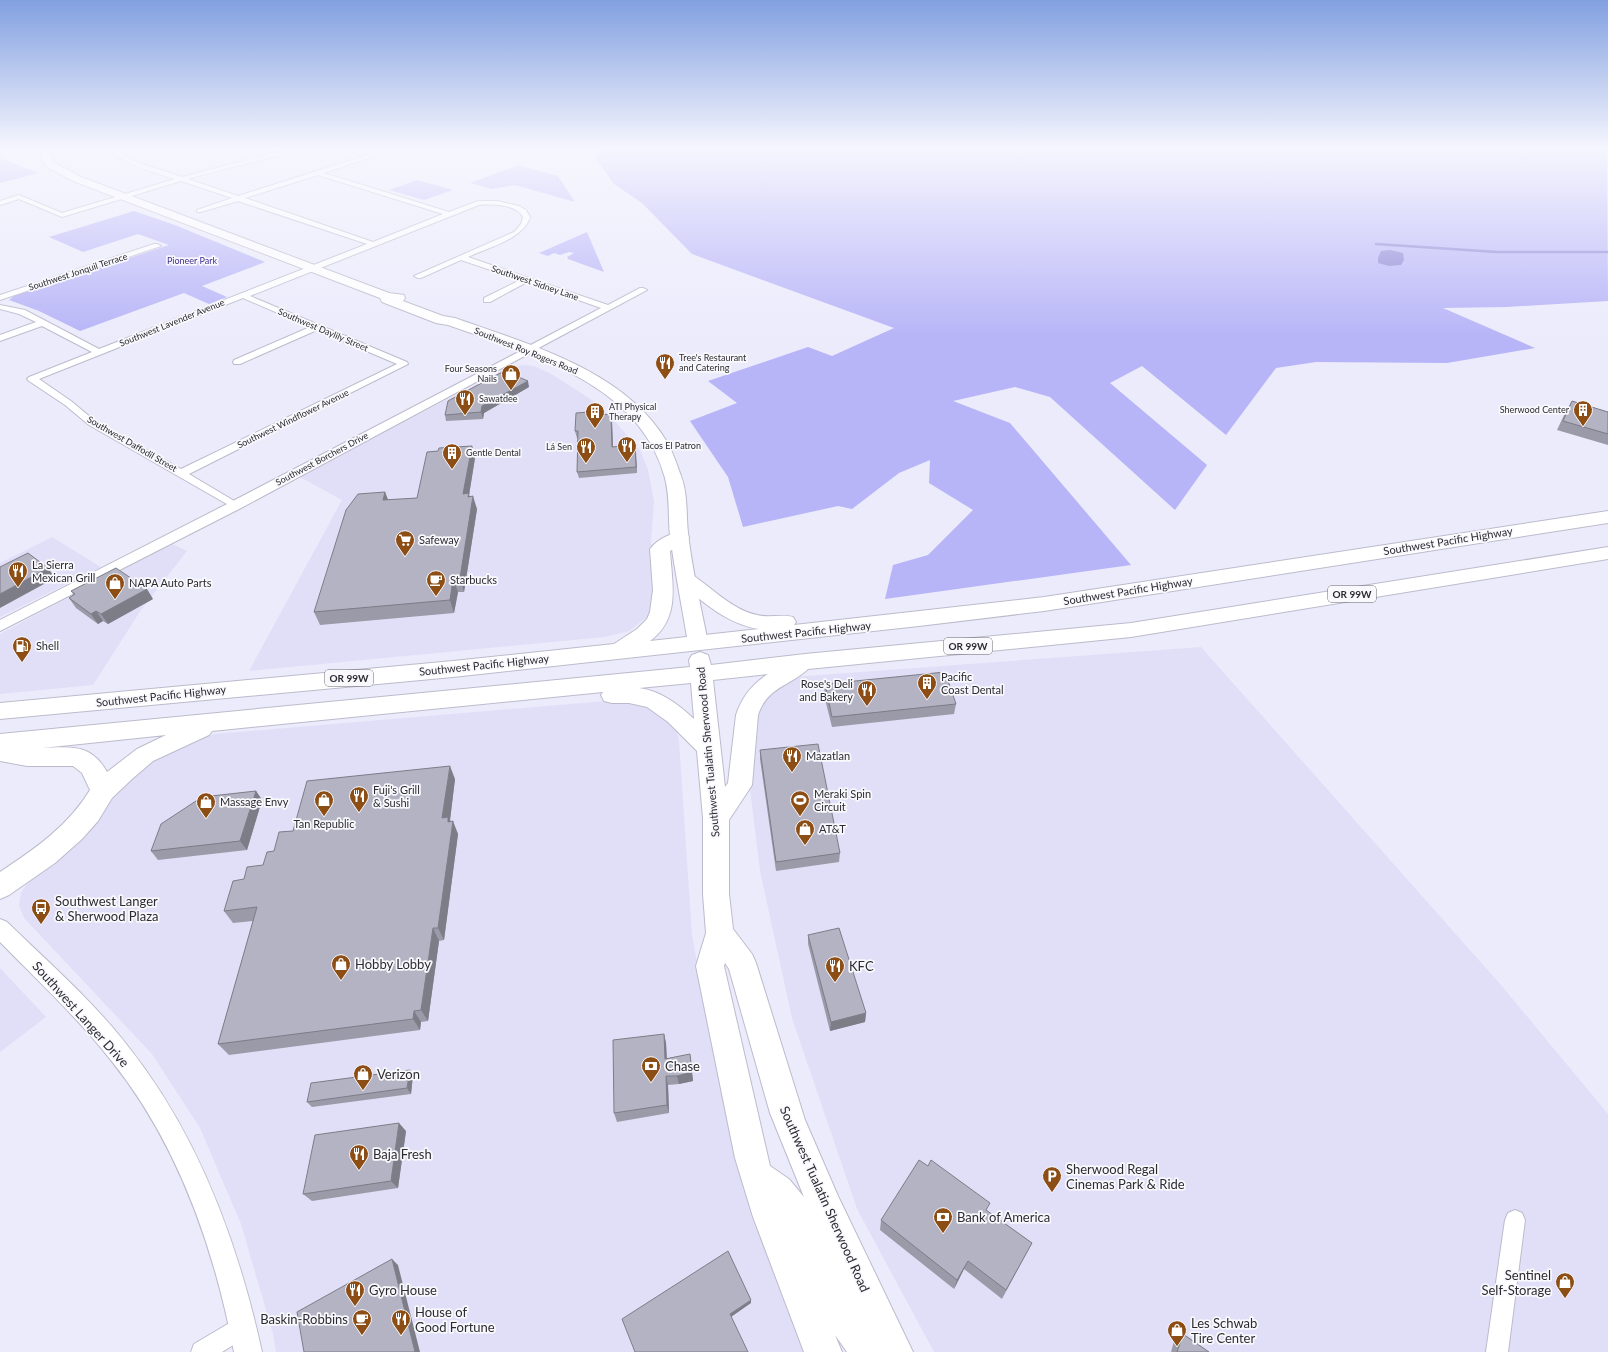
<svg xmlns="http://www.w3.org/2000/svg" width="1608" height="1352" font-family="Lato,sans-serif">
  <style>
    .built { fill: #e0dff7 }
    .green { fill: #b7b4f7 }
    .water { fill: #8982d3 }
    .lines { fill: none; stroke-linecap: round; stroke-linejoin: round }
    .stream { stroke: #8982d3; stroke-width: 2.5 }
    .minor-casing { stroke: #bcbbcc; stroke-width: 2 }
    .tertiary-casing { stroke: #bcbbcc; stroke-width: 2 }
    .primary-casing { stroke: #bcbbcc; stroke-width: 2 }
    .trunk-casing { stroke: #bcbbcc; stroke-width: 2 }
    .minor { fill: #fff; fill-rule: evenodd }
    .tertiary { fill: #fff; fill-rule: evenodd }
    .primary { fill: #fff; fill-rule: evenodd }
    .trunk { fill: #fff; fill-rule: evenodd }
    .wall { fill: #9a9aa8 }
    .shaded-wall { fill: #7d7d88 }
    .building { fill: #b3b3c3; stroke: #7d7d88 }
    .labels { text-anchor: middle; stroke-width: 3.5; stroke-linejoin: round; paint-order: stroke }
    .far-park-label { font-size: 9px; fill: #422f8e; stroke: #f9f9fd }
    .far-street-label { font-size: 9px; fill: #2b2b31; stroke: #f9f9fd }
    .far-poi-label { font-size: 9px; fill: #2b2b31; stroke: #f9f9fd; text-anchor: start }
    .shield { fill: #f9f9fd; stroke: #69696e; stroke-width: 1 }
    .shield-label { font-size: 10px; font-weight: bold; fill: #2b2b31 }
    .poi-label { font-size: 11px; fill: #2b2b31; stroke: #f9f9fd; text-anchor: start }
    .street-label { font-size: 11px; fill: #2b2b31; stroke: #f9f9fd }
    .near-poi-label { font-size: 13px; fill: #2b2b31; stroke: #f9f9fd; text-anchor: start }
    .near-street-label { font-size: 13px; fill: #2b2b31; stroke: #f9f9fd }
  </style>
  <rect width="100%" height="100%" fill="#ebebfc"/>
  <path class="built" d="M523 365 534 366 553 375 592 400 613 419 641 452 648 470 654 501 651 541 654 608 652 613 629 631 605 637 249 671 342 500 298 476 508 368Z
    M52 537 101 567 0 617V563Z
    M170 543 187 551 141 610 93 685 0 694V634Z
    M1201 647 1501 985 1608 1114V1352H934L857 1209 792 1018 760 871 746 756 747 699 792 677Z
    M618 700 655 707 676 728 679 741 692 935 708 1024 814 1352H276L273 1334 241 1224 200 1128 152 1054 24 918 19 905 21 893 29 881 89 829 109 804 122 785 136 770 193 739 215 734Z
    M0 968 46 1017 0 1052Z"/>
  <path class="green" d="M601 149H1607L1608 301 1506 307 1443 308 1535 348 1447 363 1316 362 1276 368 1226 435 1142 366 1110 383 1207 465 1175 510 1050 397 1015 387 953 401 1010 423 1131 565 885 599 893 565 928 555 973 510 929 483 930 460 899 473 852 509 838 506 743 527 728 477 690 421 737 403 708 381 808 347 832 356 894 328 692 254 642 203 614 184 596 159Z
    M0 158 39 173 0 183Z
    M518 165 558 176 575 202 515 185 492 189 470 183Z
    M417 180 453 190 424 200 389 190Z
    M134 211 175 225 265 262 202 286 227 297 209 304 184 293 80 331 39 311 9 300 14 296 169 245 138 234 83 252 49 237Z
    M587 232 604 272 568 259 567 257 574 253 569 252 560 255 554 253 548 256 539 253Z"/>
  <path class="water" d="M1390 250 1403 253 1404 260 1401 265 1389 266 1378 263V258L1381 251Z"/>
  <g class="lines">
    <path class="stream" d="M1376 244 1497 252H1608"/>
    <g class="minor-casing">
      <path id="minor" d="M111 149H117L123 155 139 163 182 177 290 149H298L297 150C261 161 224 168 188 179L238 196 386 149H394L393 150 324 173 449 212 478 201H497L519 206 526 210 530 217C524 239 487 248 468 257L608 305 640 288H643L647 290 531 352H525L524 350 525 348 601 308 527 282 490 302H484V298L520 280 461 260 421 278H418L414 276 514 232 521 224 523 217C516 204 493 204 479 205L250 296 407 362 408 364 189 474 241 505 240 507H232L89 425 65 405 29 381 27 379 29 377 92 352 42 326 0 341V335L36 322 19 314 0 309V305L25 310 99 349 367 244 238 201 201 212H197V210L232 198 181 181 62 217 19 199 0 205V201L19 195 62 213 175 179C154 172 126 167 111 149ZM318 175 443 214 373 242 245 198ZM243 298 310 327 234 360 233 362 234 364H240L317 330 397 364 181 469 95 421 71 401 39 379Z
        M154 244H157L161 246 0 300V295Z
        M1515 1210 1522 1213 1525 1220 1508 1352H1486L1505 1220 1508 1213Z
        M243 1315 251 1318 254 1326 251 1334 222 1352H191L194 1344Z"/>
    </g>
    <g class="tertiary-casing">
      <path id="tertiary" d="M528 347 532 348 533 350 532 352 241 508 0 631V620L231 502Z
        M0 919 7 922C48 962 92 1000 127 1045 198 1134 238 1242 262 1352H234C214 1247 178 1143 110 1059 77 1017 37 980 0 942Z"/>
    </g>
    <g class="primary-casing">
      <path id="primary" d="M41 149H51V157L55 163 81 177 389 293 404 295 405 298 403 301 443 316 455 318C528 344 625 370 667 442 673 452 677 465 681 476 688 494 686 514 688 533 692 570 701 606 708 643L705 648 698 650 691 648 688 643C682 607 675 572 670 536 668 517 670 497 665 478 640 383 530 354 448 325L436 323 382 302 380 298 73 181 47 167 41 157Z"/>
    </g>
    <g class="trunk-casing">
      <path id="trunk" d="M1608 511V523L1044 611 919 626 453 677 0 719V703L453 661 614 644 637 629 647 619 650 612 653 590 650 549C657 539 675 530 687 533L689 537 687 541 670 551C672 584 681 618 650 641L759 629C727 624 705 603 680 584L677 580 680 576 687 574 694 576C713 589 733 610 757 615 769 618 781 614 793 617L796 622 794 625 1044 597Z
        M1608 547V559L1131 637 808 669C790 686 767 687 758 715L752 785 729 820V894L733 929 752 954 756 963 805 1120 838 1196 913 1352H847L835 1335 842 1352H804L753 1217 735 1158 696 966 706 933 703 894V818L697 751 668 722 647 707 629 703H612L604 701 601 695 603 692 212 731 209 735 153 761 132 779 112 798 98 821 82 839 55 863 9 895 0 899V872C35 849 68 826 90 790L82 773 73 766H27L0 761V734L690 667 689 660 692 655 700 652 708 655 711 665 805 654 1131 623ZM768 674C752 684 742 697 736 715L728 783 725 787 713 680ZM691 683 694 719C678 704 661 691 639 688ZM166 735 137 749 107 772C91 743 70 747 42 748ZM725 963 729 969 770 1113 804 1197 789 1179 770 1166 724 966Z"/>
    </g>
    <use href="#minor" class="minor"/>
    <use href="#tertiary" class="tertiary"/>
    <use href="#primary" class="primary"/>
    <use href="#trunk" class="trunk"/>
  </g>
  <path class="wall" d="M529 387 484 413 483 419 446 421 445 415Z
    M1572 401 1608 412V445L1557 430 1566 411Z
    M589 412V416L611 414 612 421 613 447 635 445 637 473 579 478 577 472 578 438H577L575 431Z
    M472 446 475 458 469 495 477 509 464 592H458L454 613 320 625 314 612 385 492 388 500 417 498 438 451Z
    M71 591 153 599 108 624 103 621 98 624 76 608 69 598 74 595Z
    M825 684 956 704 954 714 832 727 824 695Z
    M760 750 840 853 839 862 776 871 760 759Z
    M455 779 450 820 458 834 444 940 439 941 428 1021 421 1022 420 1030 229 1055 218 1044 253 921 233 923 224 911 244 879 263 865 274 851 293 831Z
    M256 791 262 800 247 850 158 860 151 851Z
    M808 935 866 1013 865 1022 830 1031 808 944Z
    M664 1034 666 1043 667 1058 691 1063 693 1081 679 1084 668 1085 669 1113 617 1122 614 1113Z
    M413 1075 411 1094 312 1107 307 1102Z
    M406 1131 398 1188 312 1201 303 1194Z
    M987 1211 1032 1243 1002 1299 964 1269 954 1289 880 1230 881 1220Z
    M1183 1334 1209 1352H1171L1174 1341Z"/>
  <path class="shaded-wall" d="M528 381 529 387 484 413 483 419 481 412 482 406Z
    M611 414 612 421 613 453 612 447Z
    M635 445 636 452 637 473 636 467Z
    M472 446 475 458 469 495 472 505 473 496 477 509 464 592 460 578 463 494Z
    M385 492 390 505 383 500Z
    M48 568 55 578 0 608V594Z
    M453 579 458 592 454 613 450 600Z
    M147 589 153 599 108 624 101 614Z
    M96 611 103 621 98 624 91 614Z
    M450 766 455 779 450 820 452 826 453 821 458 834 444 940 438 928 442 818Z
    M256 791 262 800 247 850 240 841Z
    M433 928 439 941 428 1021 421 1010Z
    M414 1011 421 1022 420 1030 413 1019Z
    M866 1013 865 1022 830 1031 831 1022Z
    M664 1034 666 1043 667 1067 665 1059Z
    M690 1054 693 1081 679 1084 677 1076Z
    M410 1070 413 1075 411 1094 407 1088Z
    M666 1076 668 1085 669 1113 667 1105Z
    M399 1123 406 1131 398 1188 391 1181Z
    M392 1259 398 1265 420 1352H415Z
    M968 1261 954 1289 957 1280Z
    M751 1300V1303L731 1317 730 1314Z"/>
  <path class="building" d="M504 371 528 381 482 406 481 412 445 415 448 401Z
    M1572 401 1608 412V434L1563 421Z
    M589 412V416L611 414 612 447 635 445 636 467 577 472 578 431H575L576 413Z
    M472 446 463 494 469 493 468 497 473 496 460 578 453 579 450 600 314 612 346 510 358 494 385 492 383 500 417 498 427 452 438 451 439 448Z
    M28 553 48 568 0 594V567Z
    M116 568 147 589 101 614 96 611 91 614 69 598 75 594 71 591Z
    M945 672 956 704 832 717 825 684Z
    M818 744 840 853 776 862 760 750Z
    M450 766 442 818 448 817V822L453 821 438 928H433L421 1010 414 1011 413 1019 218 1044 257 907 224 911 233 881 244 879 247 867 263 865 267 852 274 851 279 832 293 831 307 781Z
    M256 791 240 841 151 851 161 824 202 797Z
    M839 928 866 1013 831 1022 808 935Z
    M664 1034 665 1059 690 1054 692 1072 677 1076H666L667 1105 614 1113 613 1040Z
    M410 1070 407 1088 307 1102 311 1083Z
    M399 1123 391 1181 303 1194 315 1135Z
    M919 1160 928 1166 931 1160 990 1203 986 1210 1032 1243 1006 1290 968 1261 957 1280 881 1220Z
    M728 1251 751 1300 730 1314 748 1352H635L622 1319Z
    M392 1259 415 1352H304L297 1312Z
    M1183 1334 1209 1352H1177Z"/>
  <linearGradient id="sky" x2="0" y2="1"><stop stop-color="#82a0e0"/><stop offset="0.44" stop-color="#f6f6fe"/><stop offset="1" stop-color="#f6f6fe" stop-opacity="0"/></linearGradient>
  <rect width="1608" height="338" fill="url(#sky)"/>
  <defs>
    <g id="restaurant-pin" transform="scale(1)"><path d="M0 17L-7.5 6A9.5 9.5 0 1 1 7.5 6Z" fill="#8d4e15" stroke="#f9f9fd"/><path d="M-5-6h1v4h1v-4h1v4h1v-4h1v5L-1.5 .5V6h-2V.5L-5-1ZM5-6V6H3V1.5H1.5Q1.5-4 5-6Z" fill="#fff"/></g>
    <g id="shop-pin" transform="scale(1)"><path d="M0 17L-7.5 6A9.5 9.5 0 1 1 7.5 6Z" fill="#8d4e15" stroke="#f9f9fd"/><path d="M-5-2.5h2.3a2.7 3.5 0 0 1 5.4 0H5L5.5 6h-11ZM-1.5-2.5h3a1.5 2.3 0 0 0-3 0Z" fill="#fff"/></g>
    <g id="building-pin" transform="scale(1)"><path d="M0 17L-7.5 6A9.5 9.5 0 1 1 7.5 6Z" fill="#8d4e15" stroke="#f9f9fd"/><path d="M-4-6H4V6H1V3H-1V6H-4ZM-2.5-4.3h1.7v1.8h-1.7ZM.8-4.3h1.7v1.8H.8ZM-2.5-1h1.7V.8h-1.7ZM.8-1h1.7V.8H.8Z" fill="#fff"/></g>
    <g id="supermarket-pin" transform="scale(1)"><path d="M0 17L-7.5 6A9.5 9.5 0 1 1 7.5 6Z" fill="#8d4e15" stroke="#f9f9fd"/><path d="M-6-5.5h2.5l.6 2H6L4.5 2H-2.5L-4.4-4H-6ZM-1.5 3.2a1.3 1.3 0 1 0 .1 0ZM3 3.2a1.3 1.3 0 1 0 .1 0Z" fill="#fff"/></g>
    <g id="cafe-pin" transform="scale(1)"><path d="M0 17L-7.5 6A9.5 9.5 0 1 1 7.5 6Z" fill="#8d4e15" stroke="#f9f9fd"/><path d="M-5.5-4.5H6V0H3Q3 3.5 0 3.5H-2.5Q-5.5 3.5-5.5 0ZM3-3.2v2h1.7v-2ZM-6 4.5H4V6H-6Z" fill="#fff"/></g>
    <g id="fuel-pin" transform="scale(1)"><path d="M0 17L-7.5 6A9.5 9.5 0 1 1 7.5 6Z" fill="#8d4e15" stroke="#f9f9fd"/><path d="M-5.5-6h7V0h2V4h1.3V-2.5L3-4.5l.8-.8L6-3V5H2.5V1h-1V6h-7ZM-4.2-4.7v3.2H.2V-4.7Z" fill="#fff"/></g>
    <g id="stadium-pin" transform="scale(1)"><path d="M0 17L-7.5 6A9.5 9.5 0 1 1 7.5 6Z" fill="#8d4e15" stroke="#f9f9fd"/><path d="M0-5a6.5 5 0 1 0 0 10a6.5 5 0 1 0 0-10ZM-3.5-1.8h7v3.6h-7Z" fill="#fff"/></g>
    <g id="bus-pin" transform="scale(1)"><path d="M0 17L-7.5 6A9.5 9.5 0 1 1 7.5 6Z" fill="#8d4e15" stroke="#f9f9fd"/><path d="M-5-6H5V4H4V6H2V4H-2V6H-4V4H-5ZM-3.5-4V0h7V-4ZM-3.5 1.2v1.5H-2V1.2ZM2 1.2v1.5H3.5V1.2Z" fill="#fff"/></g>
    <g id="bank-pin" transform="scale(1)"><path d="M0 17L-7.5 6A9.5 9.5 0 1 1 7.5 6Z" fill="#8d4e15" stroke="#f9f9fd"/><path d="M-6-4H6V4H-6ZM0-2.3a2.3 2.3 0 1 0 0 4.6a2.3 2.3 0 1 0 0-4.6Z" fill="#fff"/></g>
    <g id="parking-pin" transform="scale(1)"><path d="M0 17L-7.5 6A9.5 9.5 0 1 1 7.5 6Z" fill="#8d4e15" stroke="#f9f9fd"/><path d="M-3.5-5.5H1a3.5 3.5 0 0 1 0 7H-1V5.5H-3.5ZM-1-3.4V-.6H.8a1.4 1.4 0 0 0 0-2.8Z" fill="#fff"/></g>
  </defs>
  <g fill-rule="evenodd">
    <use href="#restaurant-pin" x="665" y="363"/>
    <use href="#shop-pin" x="511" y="374"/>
    <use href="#restaurant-pin" x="465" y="399"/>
    <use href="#building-pin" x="1583" y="410"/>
    <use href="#building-pin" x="595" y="412"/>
    <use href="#restaurant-pin" x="627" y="446"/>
    <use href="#restaurant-pin" x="586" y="447"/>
    <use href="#building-pin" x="452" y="453"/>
    <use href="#supermarket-pin" x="405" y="540"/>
    <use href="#restaurant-pin" x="18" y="571"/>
    <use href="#cafe-pin" x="436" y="580"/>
    <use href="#shop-pin" x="115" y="583"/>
    <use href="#fuel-pin" x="22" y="646"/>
    <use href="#building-pin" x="927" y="683"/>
    <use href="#restaurant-pin" x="867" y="690"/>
    <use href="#restaurant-pin" x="792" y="756"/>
    <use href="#restaurant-pin" x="359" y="796"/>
    <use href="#shop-pin" x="324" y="800"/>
    <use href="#stadium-pin" x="800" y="800"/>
    <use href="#shop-pin" x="206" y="802"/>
    <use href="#shop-pin" x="805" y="829"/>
    <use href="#bus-pin" x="41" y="908"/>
    <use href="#shop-pin" x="341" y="964"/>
    <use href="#restaurant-pin" x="835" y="966"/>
    <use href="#bank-pin" x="651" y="1066"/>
    <use href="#shop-pin" x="363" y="1074"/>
    <use href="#restaurant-pin" x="359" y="1154"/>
    <use href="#parking-pin" x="1052" y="1176"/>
    <use href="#bank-pin" x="943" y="1217"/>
    <use href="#shop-pin" x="1565" y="1282"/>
    <use href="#restaurant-pin" x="355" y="1290"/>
    <use href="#cafe-pin" x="362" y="1319"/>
    <use href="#restaurant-pin" x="401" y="1319"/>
    <use href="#shop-pin" x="1177" y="1330"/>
  </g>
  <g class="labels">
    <g class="far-park-label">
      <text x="192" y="264">Pioneer Park</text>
    </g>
    <g class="far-street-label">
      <text transform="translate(78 272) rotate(-18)" y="3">Southwest Jonquil Terrace</text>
      <text transform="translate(535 283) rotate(19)" y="3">Southwest Sidney Lane</text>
      <text transform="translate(172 323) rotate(-22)" y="3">Southwest Lavender Avenue</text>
      <text transform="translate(323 330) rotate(23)" y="3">Southwest Daylily Street</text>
      <text transform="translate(526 351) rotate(22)" y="3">Southwest Roy Rogers Road</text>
      <text transform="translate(293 419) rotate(-26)" y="3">Southwest Windflower Avenue</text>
      <text transform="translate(132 444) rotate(30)" y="3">Southwest Daffodil Street</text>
      <text transform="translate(322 459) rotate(-28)" y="3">Southwest Borchers Drive</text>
    </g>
    <g class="far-poi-label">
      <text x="679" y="361">Tree's Restaurant<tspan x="679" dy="10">and Catering</tspan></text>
      <text x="497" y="372" text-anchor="end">Four Seasons<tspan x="497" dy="10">Nails</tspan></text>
      <text x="479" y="402">Sawatdee</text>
      <text x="609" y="410">ATI Physical<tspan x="609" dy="10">Therapy</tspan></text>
      <text x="1569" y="413" text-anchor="end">Sherwood Center</text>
      <text x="641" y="449">Tacos El Patron</text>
      <text x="572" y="450" text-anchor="end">Lá Sen</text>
      <text x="466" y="456">Gentle Dental</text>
    </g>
    <g class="shield">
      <rect x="1328" y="586" width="48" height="16" rx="3"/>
      <rect x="944" y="638" width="48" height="16" rx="3"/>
      <rect x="325" y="670" width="48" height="16" rx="3"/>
    </g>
    <g class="shield-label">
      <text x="1352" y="598">OR 99W</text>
      <text x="968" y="650">OR 99W</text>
      <text x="349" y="682">OR 99W</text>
    </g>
    <g class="poi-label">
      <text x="419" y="544">Safeway</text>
      <text x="32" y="569">La Sierra<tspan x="32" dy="13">Mexican Grill</tspan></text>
      <text x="450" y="584">Starbucks</text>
      <text x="129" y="587">NAPA Auto Parts</text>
      <text x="36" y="650">Shell</text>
      <text x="941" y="681">Pacific<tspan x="941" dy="13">Coast Dental</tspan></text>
      <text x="853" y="688" text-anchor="end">Rose's Deli<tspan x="853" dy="13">and Bakery</tspan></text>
      <text x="806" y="760">Mazatlan</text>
      <text x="373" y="794">Fuji's Grill<tspan x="373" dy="13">&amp; Sushi</tspan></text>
      <text x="814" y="798">Meraki Spin<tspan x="814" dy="13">Circuit</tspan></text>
      <text x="220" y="806">Massage Envy</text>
      <text x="324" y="828" text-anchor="middle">Tan Republic</text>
      <text x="819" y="833">AT&amp;T</text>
    </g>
    <g class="street-label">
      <text transform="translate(1448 541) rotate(-9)" y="4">Southwest Pacific Highway</text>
      <text transform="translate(1128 591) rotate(-9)" y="4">Southwest Pacific Highway</text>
      <text transform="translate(806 632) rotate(-6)" y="4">Southwest Pacific Highway</text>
      <text transform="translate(484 665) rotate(-6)" y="4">Southwest Pacific Highway</text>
      <text transform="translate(161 696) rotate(-6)" y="4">Southwest Pacific Highway</text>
      <text transform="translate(708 752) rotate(-95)" y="4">Southwest Tualatin Sherwood Road</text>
    </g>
    <g class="near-poi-label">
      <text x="55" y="906">Southwest Langer<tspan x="55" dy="15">&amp; Sherwood Plaza</tspan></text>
      <text x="355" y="969">Hobby Lobby</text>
      <text x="849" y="971">KFC</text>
      <text x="665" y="1071">Chase</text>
      <text x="377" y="1079">Verizon</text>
      <text x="373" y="1159">Baja Fresh</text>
      <text x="1066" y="1174">Sherwood Regal<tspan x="1066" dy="15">Cinemas Park &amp; Ride</tspan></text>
      <text x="957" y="1222">Bank of America</text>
      <text x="1551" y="1280" text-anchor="end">Sentinel<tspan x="1551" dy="15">Self-Storage</tspan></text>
      <text x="369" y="1295">Gyro House</text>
      <text x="415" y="1317">House of<tspan x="415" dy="15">Good Fortune</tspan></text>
      <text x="348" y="1324" text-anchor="end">Baskin-Robbins</text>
      <text x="1191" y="1328">Les Schwab<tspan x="1191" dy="15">Tire Center</tspan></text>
    </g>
    <g class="near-street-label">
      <text transform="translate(81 1014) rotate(48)" y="5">Southwest Langer Drive</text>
      <text transform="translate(825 1199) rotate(66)" y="5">Southwest Tualatin Sherwood Road</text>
    </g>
  </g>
</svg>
